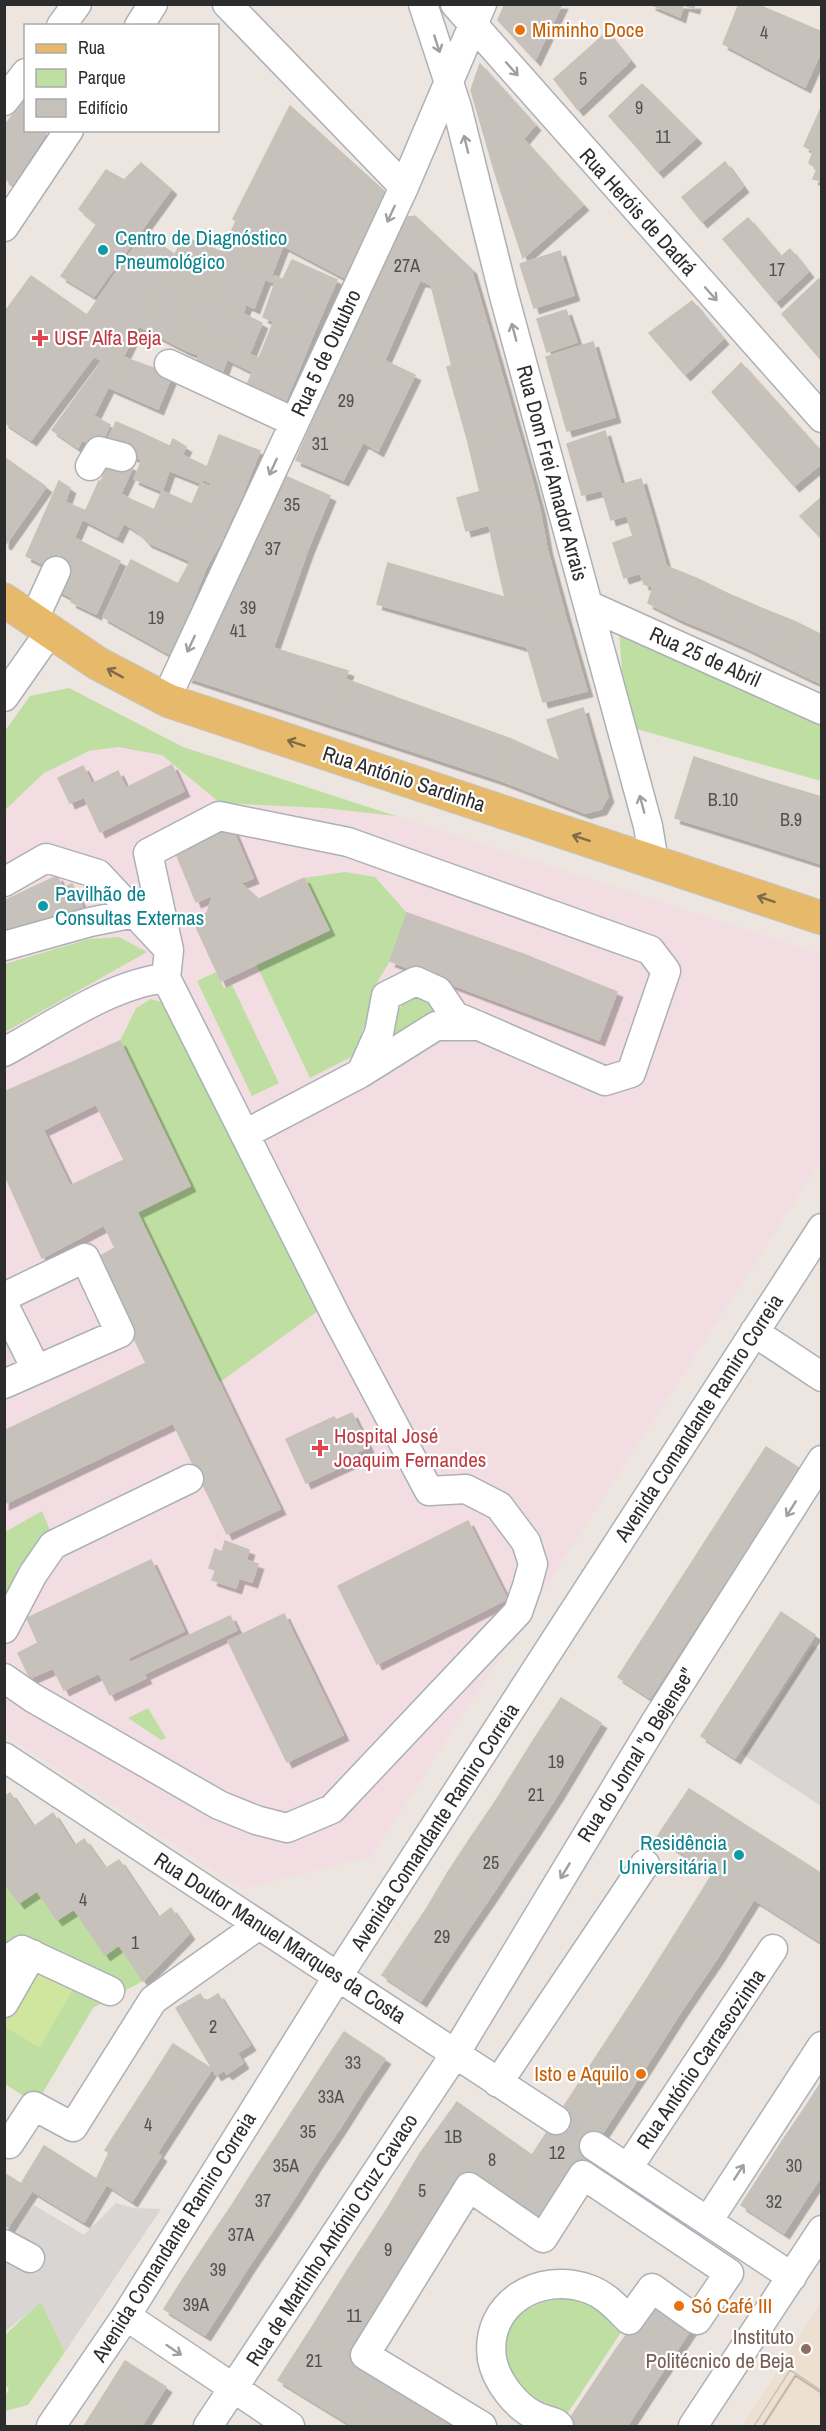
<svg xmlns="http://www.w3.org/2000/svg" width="826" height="2431" font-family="'Archivo Narrow',sans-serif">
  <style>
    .education { fill: #ede0d1 }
    .medical { fill: #f2dee2 }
    .green { fill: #bedfa1 }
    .pitch { fill: #d0e59e }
    .plaza { fill: #d9d5d2 }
    .building { fill: #c6c1bb; stroke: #c8c1b9; stroke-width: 1.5; fill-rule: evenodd; filter: url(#shadow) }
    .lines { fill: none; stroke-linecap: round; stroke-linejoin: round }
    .minor-tunnel { stroke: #c6c0bc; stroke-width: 28; stroke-dasharray: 28 14; stroke-linecap: butt }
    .minor-casing { stroke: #acb0b7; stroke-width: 31 }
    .major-casing { stroke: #c4c4c4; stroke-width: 35 }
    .minor { stroke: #fff; stroke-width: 28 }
    .major { stroke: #e7b96b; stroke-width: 33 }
    .oneway { stroke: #a0a0a0 }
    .oneway2 { stroke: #806b48 }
    .food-dot { fill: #e8710a; stroke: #fff; stroke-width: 2 }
    .culture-dot { fill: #0f9aa8; stroke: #fff; stroke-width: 2 }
    .health-dot { fill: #e0444e; stroke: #fff; stroke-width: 2 }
    .education-dot { fill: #8d6e63; stroke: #fff; stroke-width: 2 }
    .labels { text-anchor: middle; stroke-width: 4.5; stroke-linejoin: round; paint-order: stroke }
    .number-label { font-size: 18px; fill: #525150 }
    .food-label { font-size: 21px; fill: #c56008; stroke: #fff; text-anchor: start }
    .street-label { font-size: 21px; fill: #2c2c2c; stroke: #fff }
    .culture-label { font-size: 21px; fill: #0d838f; stroke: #fff; text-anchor: start }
    .health-label { font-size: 21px; fill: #be3a42; stroke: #fff; text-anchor: start }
    .education-label { font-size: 21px; fill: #785e54; stroke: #fff; text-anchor: end }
  </style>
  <defs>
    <filter id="shadow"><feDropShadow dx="5.5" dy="5.5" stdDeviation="0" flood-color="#0004"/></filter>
  </defs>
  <rect width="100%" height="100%" fill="#ede5e0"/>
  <path class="education" d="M821 2303V2426H742L761 2396Z"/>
  <path class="medical" d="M69 688 183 747 821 954V1161L371 1857 243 1889 5 1735 4 731 30 696Z"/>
  <path class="green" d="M619 630 821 721V781L626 726Z
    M69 688 183 747 396 816 323 808 220 803 162 755 118 747 89 751 44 773 5 810V731L30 696Z
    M345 872 375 877 407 913 390 961 379 979 355 1055 310 1078 256 964 329 930 304 878Z
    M119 937 147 952 5 1032V964L89 939Z
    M216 972 224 988 232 985 279 1083 252 1096 197 981Z
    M417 994 430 999 436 1009 434 1017 391 1035C394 1014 398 1005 417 994Z
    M151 999 167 1004 318 1311 219 1383 137 1212 190 1186 120 1041 136 1008Z
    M42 1511 50 1530 5 1594V1532Z
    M148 1708 166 1738 161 1740 128 1718Z
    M4 1882 19 1903 37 1891 57 1920 74 1909 105 1954 119 1945 143 1981 93 2008 36 2104 5 2084Z
    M540 2285 629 2320 560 2425 505 2388 500 2314Z
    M41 2301 65 2352 28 2405 5 2411V2396L9 2389 5 2385 4 2336Z"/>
  <path class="pitch" d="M28 1962 73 1989 40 2048 5 2027V2003Z"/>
  <path class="plaza" d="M813 1645 821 1650V1806L742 1754Z
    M116 2203 134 2208 161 2209 65 2352 41 2302 5 2332 4 2244 34 2205 84 2235Z"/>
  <path class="building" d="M505 4H562L535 60 498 20Z
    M650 4H695L694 8 683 5 680 17Z
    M739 4H756L822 32V49L805 87 723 44Z
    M607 32 630 61 578 110 554 79Z
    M480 64 535 125 495 173 471 90Z
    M642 84 670 112 635 145 609 116Z
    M26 98V130H48L13 184 4 178V126Z
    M290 106 387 194 349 280 233 219Z
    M822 106V181L813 179 817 169 809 163 813 151 804 146Z
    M670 112 696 138 658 172 635 145Z
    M524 140 553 172 508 213 495 173Z
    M725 162 743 187 702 222 682 197Z
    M141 163 171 189 94 296 61 276 97 224 79 209 106 170 124 180Z
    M553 172 583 205 523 258 508 213Z
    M415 216 471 269 431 285 420 280 385 359 347 343 403 218Z
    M748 218 781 257 790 249 808 272 776 302 723 239Z
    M236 221 283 245 272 274 222 252Z
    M144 233 174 254 78 448 52 430 102 361 94 356 31 440 4 422V313L31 276 87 315Z
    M184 237 222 252 207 298 163 277Z
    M560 251 574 295 534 308 520 264Z
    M222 252 277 277 275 283 265 279 254 308 246 304 243 313 207 298Z
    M292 260 337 280 328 300 283 279Z
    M471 269 496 354 452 366 431 285Z
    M163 277 197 292 176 345 139 326Z
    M277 277 328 300 312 337 263 317Z
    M819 279 822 282V361L782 314Z
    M197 292 262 323 249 355 183 328Z
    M692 301 723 339 685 375 649 333Z
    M566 310 577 342 547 352 537 319Z
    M274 321 312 337 297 374 259 358Z
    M183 328 193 333 186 350 176 345Z
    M193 333 231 348 220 378 194 368 199 355 186 350Z
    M593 342 615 417 567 431 546 357Z
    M347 343 415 375 378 451 316 414Z
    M231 348 259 358 253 372 227 359Z
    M496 354 517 428 468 442 447 367Z
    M123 357 172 375 158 409 108 387Z
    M259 358 297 374 283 407 244 391Z
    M741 363 822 453V463L794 486 712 392Z
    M316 414 363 442 343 480 296 460Z
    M94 416 110 425 98 449 82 440Z
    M116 422 137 431 128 454 106 444Z
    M517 428 531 477 480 492 468 442Z
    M137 431 169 446 161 467 128 454Z
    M605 431 621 485 582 495 567 444Z
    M219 435 260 451 247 483 207 467Z
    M173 439 186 447 182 455 216 471 211 483 203 479 201 483 161 467Z
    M4 457 46 487 6 544 4 543Z
    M110 458 133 467 121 493 101 482Z
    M142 460 169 471 162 491 134 479Z
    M216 471 247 483 240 500 210 487Z
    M285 476 330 496 308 549 262 529Z
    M531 477 540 511 466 531 457 498Z
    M641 479 653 520 630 527 627 515 611 520 602 490Z
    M59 481 70 488 65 502 86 511 59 572 26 556Z
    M99 481 134 501 117 537 82 519Z
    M201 483 240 500 230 521 192 504Z
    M162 491 230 521 222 539 154 510Z
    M822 497V539L800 516Z
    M134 501 222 539 206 568 147 542 138 532 124 523Z
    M540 511 547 549 497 563 489 525Z
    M653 520 666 566 644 584 640 573 624 578 613 543 633 536 630 527Z
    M262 529 308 549 273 648 348 671 330 724 187 677Z
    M74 538 120 561 96 614 71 602 73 598 53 588Z
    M547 549 565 615 505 597 497 563Z
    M131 560 178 584 190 562 206 568 171 655 103 617Z
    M388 563 565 615 587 691 543 702 527 647 377 604Z
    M666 566 698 579 678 618 648 603 653 587 644 584Z
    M698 579 731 595 716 634 678 618Z
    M731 595 761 608 743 646 716 634Z
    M761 608 796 622 778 663 743 646Z
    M796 622 822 635V658L811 679 778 663Z
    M822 658V684L811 679Z
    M345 679 511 739 500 780 330 724Z
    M583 708 608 797 601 809 585 813 500 780 511 739 560 761 547 720Z
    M694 757 771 782 753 842 675 818Z
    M172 765 184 791 100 832 84 797 70 803 58 778 83 766 92 784 118 771 126 788Z
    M771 782 822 797V864L753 842Z
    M232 828 253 878 240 883 259 899 304 878 329 930 221 981 193 920 207 913 213 895 196 902 175 851Z
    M57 876 63 888 72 884 84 911 58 924 53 915 8 936 4 928V901Z
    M407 913 523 954 504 1004 390 961Z
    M523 954 617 992 599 1040 504 1004Z
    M120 1041 190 1186 137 1212 280 1509 227 1534 173 1423 4 1504V1431L146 1363 95 1259 115 1248 104 1225 42 1258 4 1173V1092ZM96 1104 124 1160 70 1186 43 1130Z
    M352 1413 368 1447 351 1455 354 1461 306 1483 286 1439 334 1417 336 1420Z
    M766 1447 799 1468 724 1583 692 1562Z
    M468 1521 507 1599 377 1664 338 1586Z
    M225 1541 249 1550 246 1560 258 1564 252 1582 239 1578 236 1588 212 1580 216 1570 209 1568 215 1549 222 1552Z
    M151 1560 184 1631 128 1658 130 1663 230 1616 237 1630 144 1674 146 1678 110 1695 99 1673 64 1690 53 1668 30 1678 18 1653 38 1643 27 1618Z
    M692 1562 724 1583 650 1698 618 1677Z
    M781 1612 815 1635 735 1758 701 1736Z
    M284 1614 343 1735 287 1762 228 1641Z
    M561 1698 601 1723 579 1759 538 1733Z
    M538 1733 579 1759 558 1794 516 1768Z
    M516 1768 558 1794 536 1828 495 1802Z
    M689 1789 822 1874V1943L657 1837Z
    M10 1793 33 1827 53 1813 74 1846 84 1839 105 1869 119 1860 158 1918 171 1908 189 1934 143 1981 119 1945 105 1955 74 1909 57 1920 37 1891 19 1903 4 1882V1797Z
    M495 1802 536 1828 512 1864 471 1837Z
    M471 1837 512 1864 489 1899 448 1872Z
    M448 1872 489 1899 467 1931 427 1908Z
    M713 1873 754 1899 718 1957 677 1931Z
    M427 1908 467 1931 443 1967 404 1942Z
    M677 1931 718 1957 682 2010 643 1985Z
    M404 1942 443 1967 421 2001 382 1975Z
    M643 1985 682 2010 647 2065 607 2040Z
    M200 1994 205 2002 218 1994 250 2045 237 2053 243 2063 227 2074 224 2070 216 2075 176 2008Z
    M344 2032 385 2059 362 2093 321 2067Z
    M607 2040 647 2065 609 2123 570 2097Z
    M173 2044 212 2069 190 2102 152 2077Z
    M321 2067 362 2093 340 2128 299 2101Z
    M152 2077 190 2102 157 2153 161 2156 132 2201 97 2178 109 2153 105 2150Z
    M822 2081V2111L808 2103Z
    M570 2097 609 2123 540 2230 500 2204Z
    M299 2101 340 2128 317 2162 277 2135Z
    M457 2102 533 2156 500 2204 421 2152Z
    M808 2103 822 2111V2160L785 2137Z
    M277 2135 317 2162 295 2197 254 2170Z
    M785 2137 822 2160V2175L806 2199 763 2171Z
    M44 2146 106 2185 84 2222 21 2184Z
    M421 2152 464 2178 429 2235 387 2209Z
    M254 2170 295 2197 272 2232 232 2205Z
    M763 2171 806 2199 784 2233 741 2205Z
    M4 2173 32 2191 8 2227 4 2225Z
    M232 2205 272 2232 249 2266 209 2239Z
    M387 2209 429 2235 390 2298 347 2271Z
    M209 2239 249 2266 227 2301 186 2274Z
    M347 2271 390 2298 354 2355 312 2327Z
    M186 2274 227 2301 205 2335 164 2309Z
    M657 2292 697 2320 657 2380 614 2352Z
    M312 2327 386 2374 353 2426 278 2380Z
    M614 2352 657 2380 627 2426H593L573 2414Z
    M125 2361 166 2387 144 2422 103 2396Z
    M790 2370 822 2391V2426H754Z
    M790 2370 822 2391V2426H754Z
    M386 2374 431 2402 416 2426H353Z
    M103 2396 144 2422 142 2426H84Z
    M431 2402 470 2426H416Z
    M573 2414 593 2426H565Z"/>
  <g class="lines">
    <path class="minor-tunnel" d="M556 2120 594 2146"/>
    <g class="minor-casing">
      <path id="minor" d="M227 4 404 187
        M423 4 457 107 503 292 648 826 654 862
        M455 4 822 418
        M61 26 77 4
        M139 26 153 4
        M4 101 26 73
        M4 227 69 130
        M169 364 294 422
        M90 466 99 451 122 457
        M588 605 822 710
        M34 619 56 571
        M4 697 51 630
        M169 701 173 684 404 187 482 4
        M4 882 46 858 98 874 169 950
        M4 946 90 922 135 913
        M166 978 169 950 148 853 219 816 348 842 650 950 666 971 631 1073 605 1081 479 1026H436L361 1073 245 1134
        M4 1052C53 1026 110 984 166 978L337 1318 429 1491 466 1489 499 1506 526 1542 533 1564 527 1586 518 1612 332 1809 287 1828 256 1820 219 1805 33 1698 4 1678
        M361 1073 379 1033 386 996 416 981 438 991 455 1016 479 1026
        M4 1297 85 1258 120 1333 4 1384
        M4 1305 36 1369
        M754 1332 822 1377
        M4 1629 33 1574 53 1545 189 1479
        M4 1757 556 2120
        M4 1962 22 1950 110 1991
        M4 2003 32 1954
        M498 2083 645 1864
        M9 2144 34 2106 73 2127 153 2000 259 1925
        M594 2146 792 2277
        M628 2168 773 1949
        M708 2221 822 2046
        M4 2244 30 2258
        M126 2316 290 2426
        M51 2426 126 2316 338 1976 822 1228
        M208 2426 455 2054 656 1721 822 1460
        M482 2426 365 2355 469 2187 543 2238 583 2175 729 2273 697 2320 652 2288 629 2320C617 2308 606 2295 589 2289 540 2271 484 2303 492 2359 496 2381 516 2407 536 2416 543 2420 556 2421 559 2426
        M693 2426 822 2230"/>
    </g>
    <g class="major-casing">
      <path id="major" d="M4 600 97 663 169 701 822 918"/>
    </g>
    <use href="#minor" class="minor"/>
    <use href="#major" class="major"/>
  </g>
  <defs><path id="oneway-shaft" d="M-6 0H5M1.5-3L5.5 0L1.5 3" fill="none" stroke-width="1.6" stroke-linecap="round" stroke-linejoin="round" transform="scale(1.5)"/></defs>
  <g class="oneway">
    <use href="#oneway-shaft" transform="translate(437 44) rotate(72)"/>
    <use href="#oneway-shaft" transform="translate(512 69) rotate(48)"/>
    <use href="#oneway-shaft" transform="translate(466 144) rotate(-104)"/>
    <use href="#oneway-shaft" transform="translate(391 214) rotate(115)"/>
    <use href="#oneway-shaft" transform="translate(711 294) rotate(48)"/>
    <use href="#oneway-shaft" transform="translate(514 332) rotate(-105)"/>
    <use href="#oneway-shaft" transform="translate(273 467) rotate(115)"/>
    <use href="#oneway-shaft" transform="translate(191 644) rotate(115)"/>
    <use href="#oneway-shaft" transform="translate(642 804) rotate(-105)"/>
    <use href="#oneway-shaft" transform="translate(791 1509) rotate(122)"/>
    <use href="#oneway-shaft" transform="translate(565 1871) rotate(121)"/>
    <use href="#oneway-shaft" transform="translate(739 2172) rotate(-57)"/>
    <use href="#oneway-shaft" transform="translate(174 2350) rotate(34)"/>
  </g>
  <g class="oneway2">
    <use href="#oneway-shaft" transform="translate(115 673) rotate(-151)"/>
    <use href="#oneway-shaft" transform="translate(296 743) rotate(-162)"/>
    <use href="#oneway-shaft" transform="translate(581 838) rotate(-162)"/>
    <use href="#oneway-shaft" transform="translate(766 899) rotate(-161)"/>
  </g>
  <g class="food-dot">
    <circle cx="520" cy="30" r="6"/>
    <circle cx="641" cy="2074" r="6"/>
    <circle cx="679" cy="2306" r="6"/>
  </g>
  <g class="culture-dot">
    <circle cx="103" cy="250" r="6"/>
    <circle cx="43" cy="906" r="6"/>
    <circle cx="739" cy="1855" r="6"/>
  </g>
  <g class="health-dot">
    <path d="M37 329h6v6h6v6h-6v6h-6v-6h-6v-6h6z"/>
    <path d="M317 1439h6v6h6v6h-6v6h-6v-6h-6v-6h6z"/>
  </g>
  <circle class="education-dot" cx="806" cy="2349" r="6"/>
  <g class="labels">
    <g class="number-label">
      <text x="764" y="39">4</text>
      <text x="583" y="85">5</text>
      <text x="639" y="114">9</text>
      <text x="663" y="143">11</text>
      <text x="407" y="272">27A</text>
      <text x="777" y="276">17</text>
      <text x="346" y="407">29</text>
      <text x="320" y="450">31</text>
      <text x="292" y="511">35</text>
      <text x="273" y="555">37</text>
      <text x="248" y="614">39</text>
      <text x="156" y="624">19</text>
      <text x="238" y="637">41</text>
      <text x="723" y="806">B.10</text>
      <text x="791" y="826">B.9</text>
      <text x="556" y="1768">19</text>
      <text x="536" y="1801">21</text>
      <text x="491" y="1869">25</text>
      <text x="83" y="1906">4</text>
      <text x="442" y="1943">29</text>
      <text x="135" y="1949">1</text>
      <text x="213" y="2033">2</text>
      <text x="353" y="2069">33</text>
      <text x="331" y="2103">33A</text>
      <text x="148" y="2131">4</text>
      <text x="308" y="2138">35</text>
      <text x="453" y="2143">1B</text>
      <text x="557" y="2159">12</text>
      <text x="492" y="2166">8</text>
      <text x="286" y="2172">35A</text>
      <text x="794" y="2172">30</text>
      <text x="422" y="2197">5</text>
      <text x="263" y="2207">37</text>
      <text x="774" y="2208">32</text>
      <text x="241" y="2241">37A</text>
      <text x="388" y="2256">9</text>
      <text x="218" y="2276">39</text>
      <text x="196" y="2311">39A</text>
      <text x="354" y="2322">11</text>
      <text x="314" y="2367">21</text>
    </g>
    <g class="food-label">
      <text x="532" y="37">Miminho Doce</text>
      <text x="629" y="2081" text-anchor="end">Isto e Aquilo</text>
      <text x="691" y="2313">Só Café III</text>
    </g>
    <g class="street-label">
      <text transform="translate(638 212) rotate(48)" y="7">Rua Heróis de Dadrá</text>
      <text transform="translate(326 353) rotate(-65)" y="7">Rua 5 de Outubro</text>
      <text transform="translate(552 473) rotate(75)" y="7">Rua Dom Frei Amador Arrais</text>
      <text transform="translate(705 657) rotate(24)" y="7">Rua 25 de Abril</text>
      <text transform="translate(404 779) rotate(18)" y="7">Rua António Sardinha</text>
      <text transform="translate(699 1418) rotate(-57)" y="7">Avenida Comandante Ramiro Correia</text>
      <text transform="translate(636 1755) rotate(-58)" y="7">Rua do Jornal "o Bejense"</text>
      <text transform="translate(435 1827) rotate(-57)" y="7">Avenida Comandante Ramiro Correia</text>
      <text transform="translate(280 1938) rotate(33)" y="7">Rua Doutor Manuel Marques da Costa</text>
      <text transform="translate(701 2059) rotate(-56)" y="7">Rua António Carrascozinha</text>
      <text transform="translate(174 2237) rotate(-58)" y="7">Avenida Comandante Ramiro Correia</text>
      <text transform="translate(332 2240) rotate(-57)" y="7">Rua de Martinho António Cruz Cavaco</text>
    </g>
    <g class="culture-label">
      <text x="115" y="245">Centro de Diagnóstico<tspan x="115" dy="24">Pneumológico</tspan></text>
      <text x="55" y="901">Pavilhão de<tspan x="55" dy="24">Consultas Externas</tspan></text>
      <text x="727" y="1850" text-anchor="end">Residência<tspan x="727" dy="24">Universitária I</tspan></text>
    </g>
    <g class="health-label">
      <text x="54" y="345">USF Alfa Beja</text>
      <text x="334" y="1443">Hospital José<tspan x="334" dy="24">Joaquim Fernandes</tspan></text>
    </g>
    <g class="education-label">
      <text x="794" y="2344">Instituto<tspan x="794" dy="24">Politécnico de Beja</tspan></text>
    </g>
  </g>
  <rect width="826" height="2431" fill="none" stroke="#2c2c2c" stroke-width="12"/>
  <rect x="24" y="24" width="195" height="108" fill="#ffffff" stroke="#ababab" stroke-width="1.5"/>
  <rect x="36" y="44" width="30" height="9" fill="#e7b96b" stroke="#ababab" stroke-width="1.5"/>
  <text x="78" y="54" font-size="18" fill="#2c2c2c">Rua</text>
  <rect x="36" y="69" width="30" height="18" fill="#bedfa1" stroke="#ababab" stroke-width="1.5"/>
  <text x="78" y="84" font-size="18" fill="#2c2c2c">Parque</text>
  <rect x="36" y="99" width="30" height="18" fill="#c6c1bb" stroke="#ababab" stroke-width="1.5"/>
  <text x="78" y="114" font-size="18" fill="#2c2c2c">Edifício</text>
</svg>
